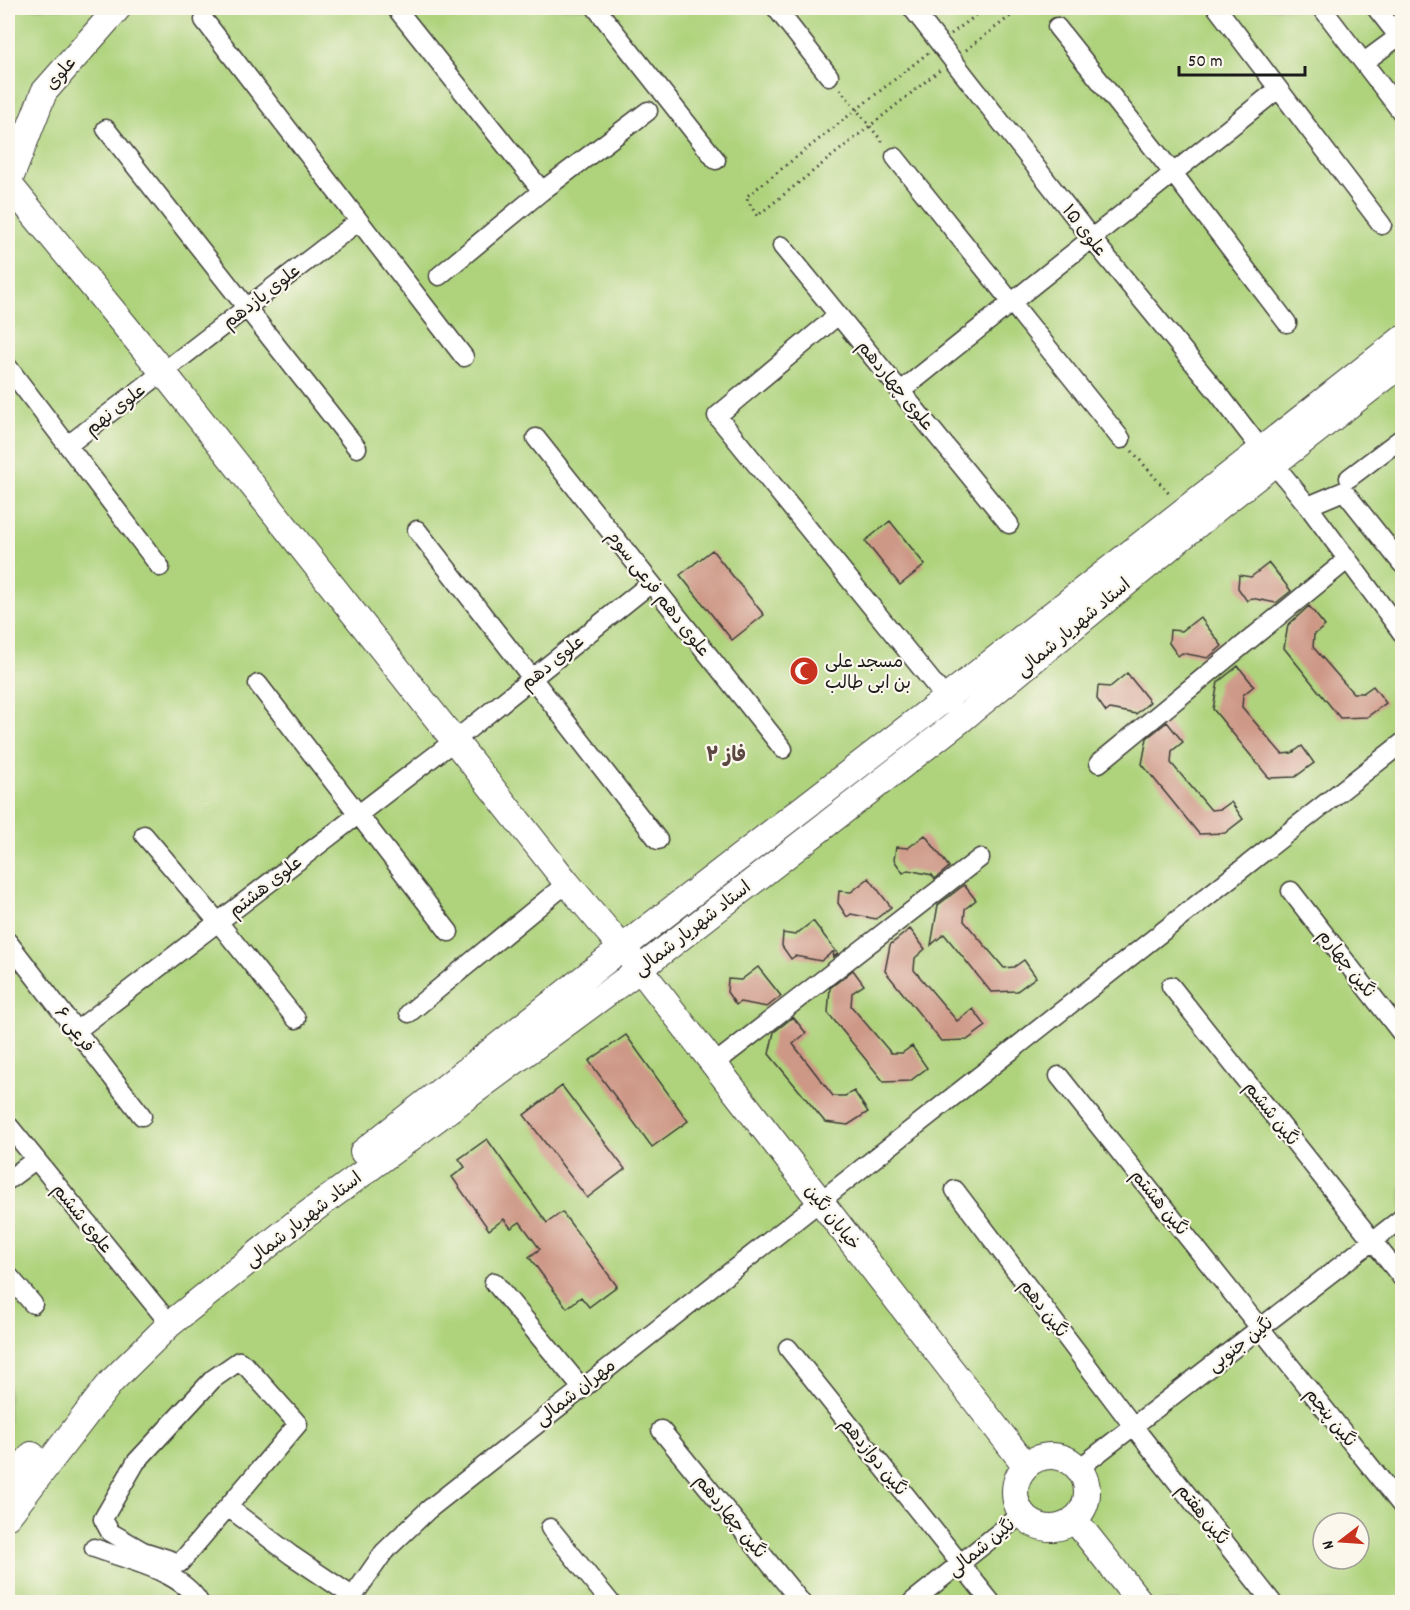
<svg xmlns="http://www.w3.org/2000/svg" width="1410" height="1610" font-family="Dekko,'Playpen Sans Arabic',sans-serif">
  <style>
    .green { fill: #afd37d; stroke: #66784c; stroke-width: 1.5; fill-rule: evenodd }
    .building { fill: #ce9887 }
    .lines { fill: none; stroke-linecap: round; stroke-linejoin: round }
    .street-casing { stroke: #3c3b36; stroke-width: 21 }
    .secondary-casing { stroke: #3c3b36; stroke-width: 28 }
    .path { stroke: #3c3b36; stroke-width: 3; stroke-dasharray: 1.5 4.5; stroke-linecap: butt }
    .street { stroke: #fff; stroke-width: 18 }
    .secondary { stroke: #fff; stroke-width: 26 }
    .labels { text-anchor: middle; stroke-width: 4.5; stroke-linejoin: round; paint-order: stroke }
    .street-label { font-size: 18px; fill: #1c1c1c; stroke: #fbf7ec }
    .poi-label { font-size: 18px; fill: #1c1c1c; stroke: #fbf7ec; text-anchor: start }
    .neighbourhood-label { font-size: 20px; font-weight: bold; fill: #5a4741; stroke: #fbf7ec }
  </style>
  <rect width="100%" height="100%" fill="#fbf7ec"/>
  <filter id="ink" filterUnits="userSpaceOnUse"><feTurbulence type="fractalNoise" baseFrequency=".0167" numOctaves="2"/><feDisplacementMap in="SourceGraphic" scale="12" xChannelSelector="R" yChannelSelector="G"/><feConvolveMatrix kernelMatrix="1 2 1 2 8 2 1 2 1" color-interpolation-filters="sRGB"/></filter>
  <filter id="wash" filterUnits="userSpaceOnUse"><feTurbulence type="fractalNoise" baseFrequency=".008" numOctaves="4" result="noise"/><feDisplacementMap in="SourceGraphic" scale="24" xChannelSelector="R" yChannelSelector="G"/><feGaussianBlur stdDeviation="1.35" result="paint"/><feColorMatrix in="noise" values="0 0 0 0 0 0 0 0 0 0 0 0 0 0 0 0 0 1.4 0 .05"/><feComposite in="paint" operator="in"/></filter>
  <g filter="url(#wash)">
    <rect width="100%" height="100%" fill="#eee8cc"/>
    <path class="green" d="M8 8H1402V1602H8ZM1323 1523H1359V1559H1323Z"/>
    <g id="blocks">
      <path class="building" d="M890 521 925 565 900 585 865 541Z
        M712 550 764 615 732 640 680 575Z
        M1269 563 1291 591 1276 603 1251 598 1247 601 1238 588 1239 575 1251 577Z
        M1309 606 1325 626 1314 635 1313 647 1353 693H1363L1373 686 1386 703 1367 717 1340 718 1284 648 1288 625Z
        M1200 617 1222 646 1208 658 1182 653 1178 656 1169 643 1170 630 1182 631Z
        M1238 666 1254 686 1243 695 1242 707 1282 754 1292 753 1302 746 1314 763 1295 777 1269 778 1213 709 1218 682Z
        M1127 673 1150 702 1136 714 1110 709 1106 712 1097 699 1098 686 1110 687Z
        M1167 722 1183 742 1172 751 1171 763 1211 810 1221 809 1231 802 1243 819 1225 833 1199 834 1142 764 1147 738Z
        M925 835 949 867 935 879 932 875 908 870 903 873 894 860 896 847 908 848Z
        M869 878 891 907 876 919 851 914 847 917 838 903 839 891 851 892Z
        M964 885 976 900 965 909 964 921 1004 968 1014 967 1024 960 1036 977 1017 991 991 992 944 934 931 945 938 905Z
        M813 921 838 954 833 957 834 951 821 961 795 956 791 959 782 946 783 933 795 935Z
        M910 929 925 949 915 958 914 970 957 1021 973 1009 986 1026 967 1040 941 1041 885 971 890 945Z
        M758 967 781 996 767 1007 740 1002 736 1005 727 992 728 979 741 980Z
        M853 970 864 985 852 993 851 1006 891 1053H902L912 1046 927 1068 910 1081 884 1082 828 1013 830 988Z
        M793 1017 806 1033 793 1044 833 1096H845L854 1091 868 1112 848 1125 825 1122 769 1054 774 1032Z
        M626 1035 688 1121 652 1147 589 1061Z
        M562 1086 625 1169 587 1198 524 1115Z
        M487 1139 547 1223 562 1212 617 1286 589 1307 581 1297 567 1308 529 1257 540 1249 520 1222 511 1228 504 1219 489 1230 452 1177 465 1167 459 1159Z"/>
    </g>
  </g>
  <g filter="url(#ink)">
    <use href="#blocks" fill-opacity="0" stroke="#3c3b36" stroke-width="1.5"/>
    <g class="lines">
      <g class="street-casing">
        <path id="street" d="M396 8 542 191
          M596 8 716 160
          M776 8 829 76
          M912 8 1092 239 1218 393 1261 449
          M1217 8 1382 225
          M1322 8 1402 113
          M1376 8 1402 41
          M204 20 464 357
          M1057 27 1173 173 1287 323
          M1364 62 1402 34
          M106 129 357 448
          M895 157 1121 439
          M782 246 1009 524
          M439 276 542 191 648 111
          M838 315 717 416 952 706
          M8 367 160 567
          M901 391 1278 89
          M536 438 783 749
          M68 445 359 221
          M1274 464 1308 506 1402 633
          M1349 478 1402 438
          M1308 506 1344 491 1402 564
          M417 530 658 840
          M258 684 449 932
          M1099 763 1347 560
          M144 835 218 922 296 1019
          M1291 891 1402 1034
          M8 942 142 1116
          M1171 986 1402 1278
          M409 1013 567 883
          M76 1031 454 741 651 583
          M714 1064 980 858
          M1059 1076 1402 1506
          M8 1125 170 1324
          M8 1180 35 1160
          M955 1190 1133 1426 1272 1602
          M8 1275 33 1304
          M494 1282 581 1387
          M788 1348 991 1602
          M239 1361 247 1367 298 1424 180 1563 143 1551 110 1532 103 1519 136 1462 213 1379Z
          M661 1430 801 1602
          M1078 1469 1402 1218
          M228 1507 291 1555 352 1596
          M550 1528 610 1602
          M94 1548C127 1560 181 1571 199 1602
          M349 1602 384 1552 428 1510 1402 743
          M912 1602 1022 1514"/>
      </g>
      <g class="secondary-casing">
        <path id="secondary" d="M8 183 163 372 567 883 640 969 1026 1466
          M8 184 44 92 118 8
          M363 1152 622 948 946 698 1402 339
          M1015 1492a36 36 0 1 1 72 0a36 36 0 1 1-72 0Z
          M8 1486 32 1455
          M8 1516 111 1382 170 1324 302 1218 640 969 962 719 1221 505 1402 364
          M1074 1519 1140 1602"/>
      </g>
      <path class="path" d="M951 34 986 8
        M966 50 1021 8
        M928 53 746 197 757 216 940 70
        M840 89 885 145
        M1132 451 1171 496"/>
      <use href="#street" class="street"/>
      <use href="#secondary" class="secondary"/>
    </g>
  </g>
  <defs>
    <g id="mosque-disc" transform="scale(1.5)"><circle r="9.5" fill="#c8321e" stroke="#fbf7ec"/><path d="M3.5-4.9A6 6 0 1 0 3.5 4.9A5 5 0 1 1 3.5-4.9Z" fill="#fff"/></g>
  </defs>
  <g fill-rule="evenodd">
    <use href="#mosque-disc" x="804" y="671"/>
  </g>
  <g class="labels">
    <g class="street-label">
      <text transform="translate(60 73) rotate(-50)" y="6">علوی</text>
      <text transform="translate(1085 230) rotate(52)" y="6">علوی ۱۵</text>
      <text transform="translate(261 296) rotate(-38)" y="6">علوی یازدهم</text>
      <text transform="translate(896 385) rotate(51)" y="6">علوی چهاردهم</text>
      <text transform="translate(115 409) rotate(-38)" y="6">علوی نهم</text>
      <text transform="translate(659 593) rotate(52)" y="6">علوی دهم فرعی سوم</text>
      <text transform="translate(1073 627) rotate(-40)" y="6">استاد شهریار شمالی</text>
      <text transform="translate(552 662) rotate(-39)" y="6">علوی دهم</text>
      <text transform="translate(265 886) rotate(-38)" y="6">علوی هشتم</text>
      <text transform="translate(692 928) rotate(-38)" y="6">استاد شهریار شمالی</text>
      <text transform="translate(1347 963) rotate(52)" y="6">نگین چهارم</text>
      <text transform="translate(75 1029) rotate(52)" y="6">فرعی ۶</text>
      <text transform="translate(1272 1113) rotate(52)" y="6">نگین ششم</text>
      <text transform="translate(1160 1202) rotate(51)" y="6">نگین هشتم</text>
      <text transform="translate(833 1217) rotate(52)" y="6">خیابان نگین</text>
      <text transform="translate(83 1218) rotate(51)" y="6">علوی ششم</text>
      <text transform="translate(303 1219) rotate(-38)" y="6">استاد شهریار شمالی</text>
      <text transform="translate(1044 1308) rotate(53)" y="6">نگین دهم</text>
      <text transform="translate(1240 1344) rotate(-38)" y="6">نگین جنوبی</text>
      <text transform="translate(575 1392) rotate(-38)" y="6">مهران شمالی</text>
      <text transform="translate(1331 1417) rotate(51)" y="6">نگین پنجم</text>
      <text transform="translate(874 1456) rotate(51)" y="6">نگین دوازدهم</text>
      <text transform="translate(1203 1514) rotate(52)" y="6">نگین هفتم</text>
      <text transform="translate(731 1516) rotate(51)" y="6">نگین چهاردهم</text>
      <text transform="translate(981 1547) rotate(-39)" y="6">نگین شمالی</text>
    </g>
    <g class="poi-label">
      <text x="825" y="667">مسجد علی<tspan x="825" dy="21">بن ابی طالب</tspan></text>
    </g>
    <g class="neighbourhood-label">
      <text x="726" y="761">فاز ۲</text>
    </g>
  </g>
  <rect width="1410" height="1610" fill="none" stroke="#fbf7ec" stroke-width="30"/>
  <g transform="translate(1341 1541) rotate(253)"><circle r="28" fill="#fbf7ec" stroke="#a29f99" stroke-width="1.5"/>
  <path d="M0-4.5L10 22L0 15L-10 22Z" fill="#c8321e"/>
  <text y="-9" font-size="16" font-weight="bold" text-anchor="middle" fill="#1c1c1c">N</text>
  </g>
  <path d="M1179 66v9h126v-9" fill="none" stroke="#1c1c1c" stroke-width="3"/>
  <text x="1188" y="66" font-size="18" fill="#1c1c1c" stroke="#fbf7ec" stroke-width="4.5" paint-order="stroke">50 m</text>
</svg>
